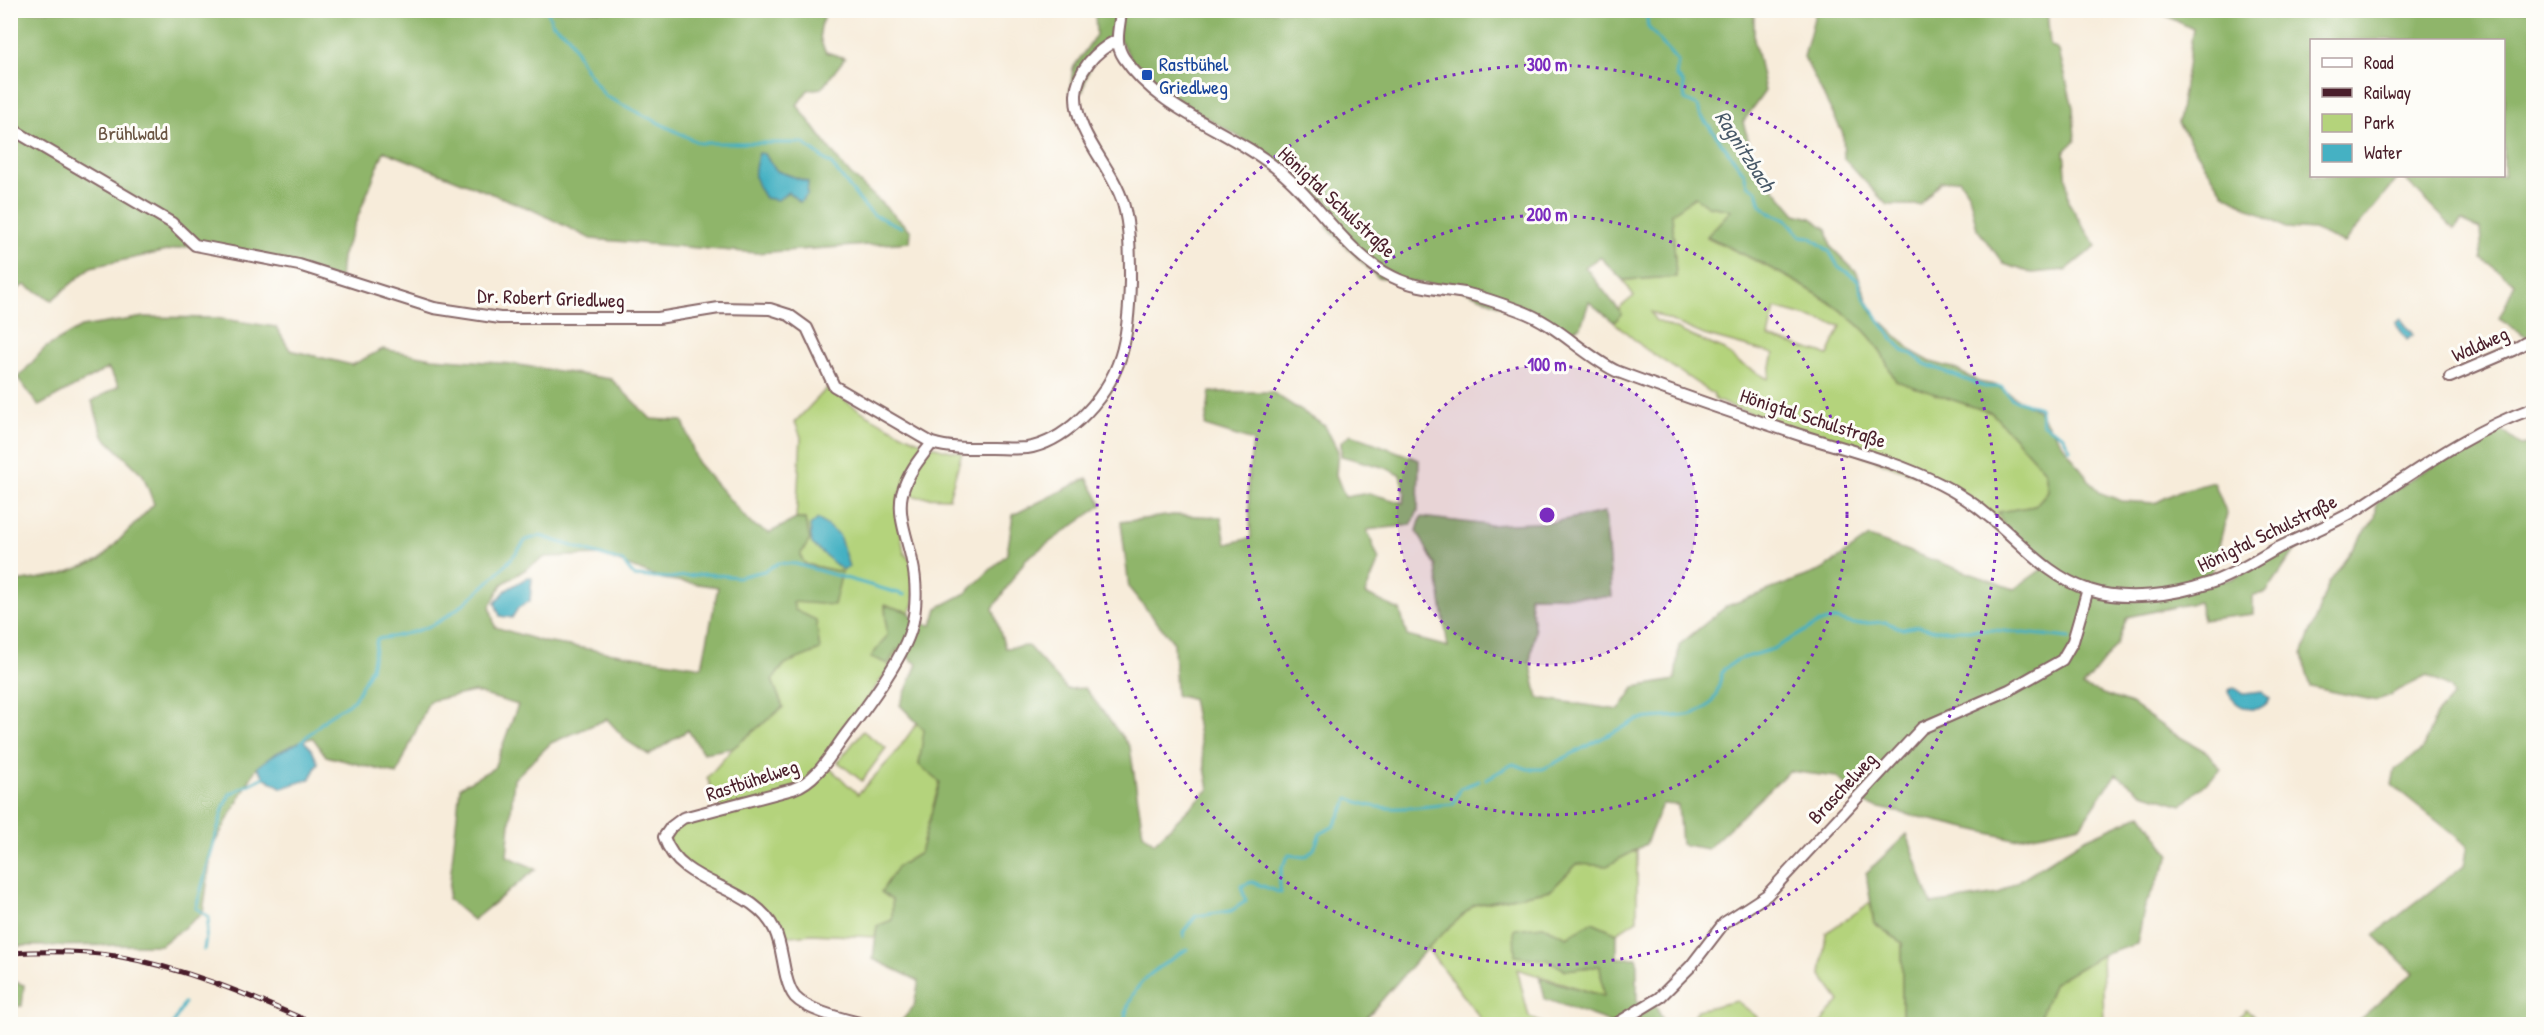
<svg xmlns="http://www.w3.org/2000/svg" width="2544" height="1035" font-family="'Patrick Hand',sans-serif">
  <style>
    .green { fill: #b4d37b; stroke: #7f7953; stroke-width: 1.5; fill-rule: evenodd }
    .forest { fill: #8fb56b; stroke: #6c6a4b; stroke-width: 1.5; fill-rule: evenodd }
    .water { fill: #45b1c3; stroke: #486877; stroke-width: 1.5 }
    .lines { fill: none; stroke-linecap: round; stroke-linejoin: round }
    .stream { stroke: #45b1c3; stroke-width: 3 }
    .minor-casing { stroke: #876768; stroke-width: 14 }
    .minor { stroke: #fff; stroke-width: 10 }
    .rail-casing { stroke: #4a1f2b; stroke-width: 5 }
    .rail { stroke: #fdfcf7; stroke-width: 3; stroke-dasharray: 9; stroke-linecap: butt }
    .ring { fill: none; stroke: #7b2cbf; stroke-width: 3; stroke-dasharray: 3 6 }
    .transit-dot { fill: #1a4fb4; stroke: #fdfcf7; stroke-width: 2 }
    .labels { text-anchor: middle; stroke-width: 6; stroke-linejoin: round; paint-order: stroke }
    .transit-label { font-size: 20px; fill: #164399; stroke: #fdfcf7; text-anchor: start }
    .park-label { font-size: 20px; fill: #6a5543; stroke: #fdfcf7 }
    .street-label { font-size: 20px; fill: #4a1f2b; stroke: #fdfcf7 }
    .water-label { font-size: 21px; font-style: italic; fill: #485968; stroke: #fdfcf7 }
    .centre { fill: #7b2cbf; stroke: #fdfcf7; stroke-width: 3 }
    .ring-label { font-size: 18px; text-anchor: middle; font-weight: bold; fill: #7b2cbf; stroke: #fdfcf7; stroke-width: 6; stroke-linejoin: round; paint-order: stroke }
  </style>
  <rect width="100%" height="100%" fill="#fdfcf7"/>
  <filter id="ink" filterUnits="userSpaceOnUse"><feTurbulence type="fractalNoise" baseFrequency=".0167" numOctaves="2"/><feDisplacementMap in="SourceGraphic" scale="12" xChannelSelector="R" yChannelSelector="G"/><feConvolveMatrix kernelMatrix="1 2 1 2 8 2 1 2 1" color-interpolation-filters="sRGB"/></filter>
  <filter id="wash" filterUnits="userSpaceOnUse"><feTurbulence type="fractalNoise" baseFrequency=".008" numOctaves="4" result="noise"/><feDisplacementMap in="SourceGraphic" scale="24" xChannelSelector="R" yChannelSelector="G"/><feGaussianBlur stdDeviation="1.35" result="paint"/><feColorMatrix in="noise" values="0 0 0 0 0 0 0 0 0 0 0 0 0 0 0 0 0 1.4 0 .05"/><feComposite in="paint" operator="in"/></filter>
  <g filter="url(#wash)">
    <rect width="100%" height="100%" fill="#f7ecda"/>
    <path class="green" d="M1695 197 1708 206 1732 210 1707 237C1756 261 1836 297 1870 337 1881 350 1888 367 1896 381L1992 413 2045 471 2048 491 2035 506 1999 512 2005 527 1937 483 1715 400 1713 394 1644 348 1614 322 1622 314 1618 309 1634 296 1623 280 1676 277 1672 213ZM1775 308 1841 326 1828 355 1768 337ZM1651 312 1704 335 1774 354 1768 379 1736 361 1724 350 1655 320Z
      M828 387C854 410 928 452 962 452L949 498 919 497 899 492 900 528 904 553 913 563 914 605 909 612 885 605 887 636 900 652 824 763 858 794 895 754 917 723 925 730 919 764 940 782 920 853 897 867 892 921 877 926 875 937 812 934 779 937 770 919 668 851 671 827 722 809 707 778 733 748 783 707 772 680 786 663 820 650 794 610 793 601 842 572 805 564 800 555 805 519H796L801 437 795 422Z
      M863 731 886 748 862 781 838 762Z
      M1637 850V920L1617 933 1592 922 1567 937 1543 926 1516 956 1548 959 1565 970 1600 966 1604 996 1517 969 1529 1017 1544 1024H1485L1427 948 1474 905 1551 890 1577 864 1607 865Z
      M1870 903 1874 923 1902 943V1024H1820L1840 1001 1821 975 1826 933Z
      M2102 955 2104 1024H2037L2053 983Z
      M1737 1001 1756 1016 1761 1024H1682L1691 1020 1697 1010Z
      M2246 1010 2265 1024H2233Z"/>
    <path class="forest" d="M1816 10 2047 11 2050 45 2059 51 2073 107 2075 141 2064 152 2069 203 2096 246 2066 270 2032 273 2004 264 1977 229 1969 194 1959 179 1940 182 1920 205H1887L1844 159 1843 134 1804 57Z
      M11 11H828C819 24 817 39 826 52L845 58 822 88 808 90 797 105 845 169 911 231 910 242 756 253 591 239 533 210 384 151 342 257 340 279 195 245 91 267 52 300 25 285 11 292ZM764 154 777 171 808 182 800 202 788 192Z
      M1095 11H1754V39L1765 91 1743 122 1756 167 1796 214 1811 218 1827 229 1831 247 1857 273 1872 312 1913 352 1931 362 1953 368 1979 382 1995 385 2038 411 2098 492 2122 501 2155 503 2179 491 2214 482 2227 514 2212 573 2215 583 2234 578 2301 542 2266 593 2253 595V614L2203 620 2199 602 2127 617 2117 644 2083 687 2131 704 2171 732 2207 752 2221 770 2182 805 2142 793 2116 774 2081 825 2014 839 1867 805 1837 777 1789 771 1707 849 1681 844 1678 805 1662 804 1646 844 1607 866 1577 864 1551 890 1474 905 1427 948 1361 1024H899L914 1006 919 981 873 959 877 926 892 920V900L881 892 897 867 920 853 940 782 919 765 924 730 900 705 917 664 897 649 888 664 871 657 887 636 885 605 909 612 917 623 932 625 937 608 966 593 1007 554 1013 515 1087 478 1102 505 1026 559 993 608 1005 648 1028 646 1067 689 1085 688 1130 747 1143 833 1154 843 1209 789 1192 698 1176 696 1174 643 1129 588 1121 522 1173 515 1221 517 1226 544 1251 538 1248 481 1253 441 1205 426 1210 392H1272L1325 426 1338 451 1336 475 1345 497 1369 493 1403 503 1405 493 1400 475 1386 468 1341 456V442L1351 434 1419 460 1418 511 1411 525 1367 530 1379 560 1365 594 1400 610 1407 636 1448 647 1436 567 1417 531 1421 517 1489 525 1553 522 1605 512 1612 597 1529 596 1535 631 1530 662 1538 698 1619 710 1635 687 1675 680 1679 645 1727 606 1822 570 1869 537 2014 589 2049 564 2005 527 1998 512 2035 506 2048 491 2045 471 1992 413 1896 381C1888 367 1881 349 1870 337 1835 296 1756 261 1707 236L1731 210 1708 206 1695 197 1672 213 1676 277 1623 280 1600 257 1585 267 1622 314 1614 322 1589 302 1581 326 1567 333 1458 288 1377 277 1327 227 1330 214 1296 177 1256 147 1165 93 1135 65 1117 36 1113 32C1098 49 1087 69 1083 91L1070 92 1073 68 1096 35Z
      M2156 11H2533L2534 331 2529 338 2499 319 2515 283 2482 259 2480 229 2462 221 2454 229 2402 176H2504V40H2312V176H2400L2344 243 2313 230 2286 228 2224 194 2178 123 2193 29Z
      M144 317 216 318 276 327 290 350 352 365 383 349 433 358 512 364 611 379 651 419 683 421 697 462 751 524 769 533 796 519H805L810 540 800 555 805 564 842 572 834 605 793 602 795 610 816 620 820 650 785 664 772 680 783 707 733 748 703 753 688 730 649 755 627 741 607 719 551 743 514 779 507 856 536 869 473 920 448 899 460 787 494 768 518 705 474 692 429 701 397 774 326 756 313 738 303 740 275 754 257 767 212 848 203 913 161 945 11 946 10 583 60 575 100 560 154 504 143 475 103 436 92 401 119 386 108 368 39 406 18 378 45 348 81 327ZM600 555 663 579 718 587 702 667 544 642 495 627 490 606 502 584 545 557Z
      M2501 430 2521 445 2533 443V1024H2354L2413 973 2374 935 2464 865 2468 846 2392 785 2395 769 2422 750 2436 715 2453 696 2450 688 2427 676 2377 701 2311 687 2302 655 2329 582 2375 518 2377 503 2419 474Z
      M2142 814 2170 855 2145 906 2137 944 2102 955 2054 983 2037 1024H1902V943L1874 923 1866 873 1907 834 1931 904 1998 894 2081 841Z
      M1592 922 1617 933V958H1637V1003L1655 1005 1665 1024H1609L1605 1020 1545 999 1540 978 1604 996 1600 966 1565 970 1548 960 1515 956 1514 929 1543 926 1567 937Z
      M10 980 24 985 22 1006H11Z"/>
    <path class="water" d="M759 153 764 154 777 171 808 182 807 195 800 202 788 192 778 200 765 198C753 180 752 173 759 153Z
      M2401 319 2413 335 2407 340 2395 323Z
      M818 519 839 535 849 567 842 570 812 544 810 526Z
      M528 577 532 578 530 601 518 608 512 618 500 616 495 603 506 590Z
      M2235 688 2244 694 2262 692 2270 699C2259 716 2237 710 2228 692L2230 689Z
      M303 740 311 748 318 763 310 779 282 788 265 778 257 767 275 754Z"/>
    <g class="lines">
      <path class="stream" d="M547 10 552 23 568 35 584 67 605 96 699 143H803L832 165 864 206 874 215 901 227
        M1646 10 1648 27 1678 62 1676 76 1683 82 1685 100 1698 106 1700 114 1744 173 1747 184 1757 191 1761 205 1770 213 1786 219 1801 236 1810 237 1829 251 1838 266 1858 280 1863 296 1885 329 1903 351 1912 354 1925 364 1985 387H2001L2011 398 2039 408 2043 424 2063 436 2070 449
        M301 742 330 715 354 700 371 668 377 639C396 637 427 630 443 619 472 599 506 568 526 540L540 536 623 562 634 576 669 578 706 574 738 577 764 571 779 563 796 564 905 595
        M1486 779 1513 764 1528 769H1543L1637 720C1663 713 1701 724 1715 697 1719 690 1720 678 1723 670L1737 660 1773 649 1819 623 1836 619 1853 624 1885 622 1903 629 1918 626 1935 630H1994L2070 638
        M1184 937 1183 932 1196 916 1231 911 1246 901 1241 886 1252 882 1281 893C1278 877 1280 868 1289 855L1305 857 1314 849 1320 834 1334 826 1349 798C1381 815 1418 806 1453 804L1461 788 1479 781
        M204 950 209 917 196 908 224 806 230 794 266 776
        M173 1024 184 1003
        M1124 1024C1129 982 1155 970 1187 949"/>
    </g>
  </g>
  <g filter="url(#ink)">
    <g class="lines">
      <g class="minor-casing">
        <path id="minor" d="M1121 10C1120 28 1113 42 1124 58 1161 113 1232 130 1281 172 1320 204 1347 255 1393 277 1415 288 1441 289 1464 293 1483 297 1502 304 1521 311 1557 324 1582 354 1616 371 1677 394 1739 415 1800 435 1848 450 1895 461 1940 484 1958 493 1976 505 1991 518 2024 545 2047 576 2089 590 2126 602 2173 595 2210 583 2234 575 2256 560 2278 548 2304 535 2331 525 2356 510 2413 473 2469 431 2534 408
          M10 128 172 223 195 245 299 265 434 308 500 318H658L719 308 770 309 789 315 807 328 834 386 932 443C951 449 971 448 991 448 1002 448 1016 449 1027 448 1046 445 1065 433 1079 420 1123 379 1129 338 1130 280 1130 255 1130 227 1123 203 1112 166 1075 135 1076 95 1077 70 1096 51 1117 40
          M2450 377 2513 350 2525 343
          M863 1024C844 1019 808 1011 795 997 790 991 788 984 786 976 779 945 781 925 752 904 722 882 677 877 664 837L671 827 683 818 793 789C818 780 831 754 846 734 866 708 902 660 911 629 917 609 917 582 912 561 908 540 897 516 902 494 907 474 920 458 932 443
          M1616 1024 1659 998 1691 966 1724 923 1767 895 1922 728 2009 690 2062 660 2073 641 2088 589"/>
      </g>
      <use href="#minor" class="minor"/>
      <g class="rail-casing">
        <path id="rail" d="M10 953C45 951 81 951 116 956 186 968 250 996 315 1024"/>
      </g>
      <use href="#rail" class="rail"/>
    </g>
  </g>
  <circle cx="1547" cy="515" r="150" fill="#7b2cbf" fill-opacity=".12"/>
  <g class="ring">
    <circle cx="1547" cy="515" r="150"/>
    <circle cx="1547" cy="515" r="300"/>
    <circle cx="1547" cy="515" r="450"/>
  </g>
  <rect class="transit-dot" x="1141" y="69" width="12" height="12" rx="3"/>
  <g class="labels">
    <g class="transit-label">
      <text x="1159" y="71">Rastbühel<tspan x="1159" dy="23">Griedlweg</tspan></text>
    </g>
    <g class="park-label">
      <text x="133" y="140">Brühlwald</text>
    </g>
    <g class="street-label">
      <text transform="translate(1337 202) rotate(43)" y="7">Hönigtal Schulstraße</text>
      <text transform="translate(551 298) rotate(2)" y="7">Dr. Robert Griedlweg</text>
      <text transform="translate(2480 344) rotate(-24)" y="7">Waldweg</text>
      <text transform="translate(1813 418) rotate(18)" y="7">Hönigtal Schulstraße</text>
      <text transform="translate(2267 533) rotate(-26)" y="7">Hönigtal Schulstraße</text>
      <text transform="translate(752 780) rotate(-18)" y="7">Rastbühelweg</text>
      <text transform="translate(1842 788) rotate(-47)" y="7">Braschelweg</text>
    </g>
    <g class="water-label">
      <text transform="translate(1745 151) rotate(57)" y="7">Ragnitzbach</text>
    </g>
  </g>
  <circle cx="1547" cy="515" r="9" class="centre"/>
  <g class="ring-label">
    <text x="1547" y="71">300 m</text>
    <text x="1547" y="221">200 m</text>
    <text x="1547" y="371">100 m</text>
  </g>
  <rect width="2544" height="1035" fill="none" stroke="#fdfcf7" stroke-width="36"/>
  <rect x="2310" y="39" width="195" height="138" fill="#fdfcf7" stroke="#b5a4a5" stroke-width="1.5"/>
  <rect x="2322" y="58" width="30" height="9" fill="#ffffff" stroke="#b5a4a5" stroke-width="1.5"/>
  <text x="2364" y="69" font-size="18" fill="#4a1f2b">Road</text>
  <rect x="2322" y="88" width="30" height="9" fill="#4a1f2b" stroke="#b5a4a5" stroke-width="1.5"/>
  <text x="2364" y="99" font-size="18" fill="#4a1f2b">Railway</text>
  <rect x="2322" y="114" width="30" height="18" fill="#b4d37b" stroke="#b5a4a5" stroke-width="1.5"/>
  <text x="2364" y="129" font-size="18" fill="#4a1f2b">Park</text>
  <rect x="2322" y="144" width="30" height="18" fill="#45b1c3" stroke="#b5a4a5" stroke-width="1.5"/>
  <text x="2364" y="159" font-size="18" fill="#4a1f2b">Water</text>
</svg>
